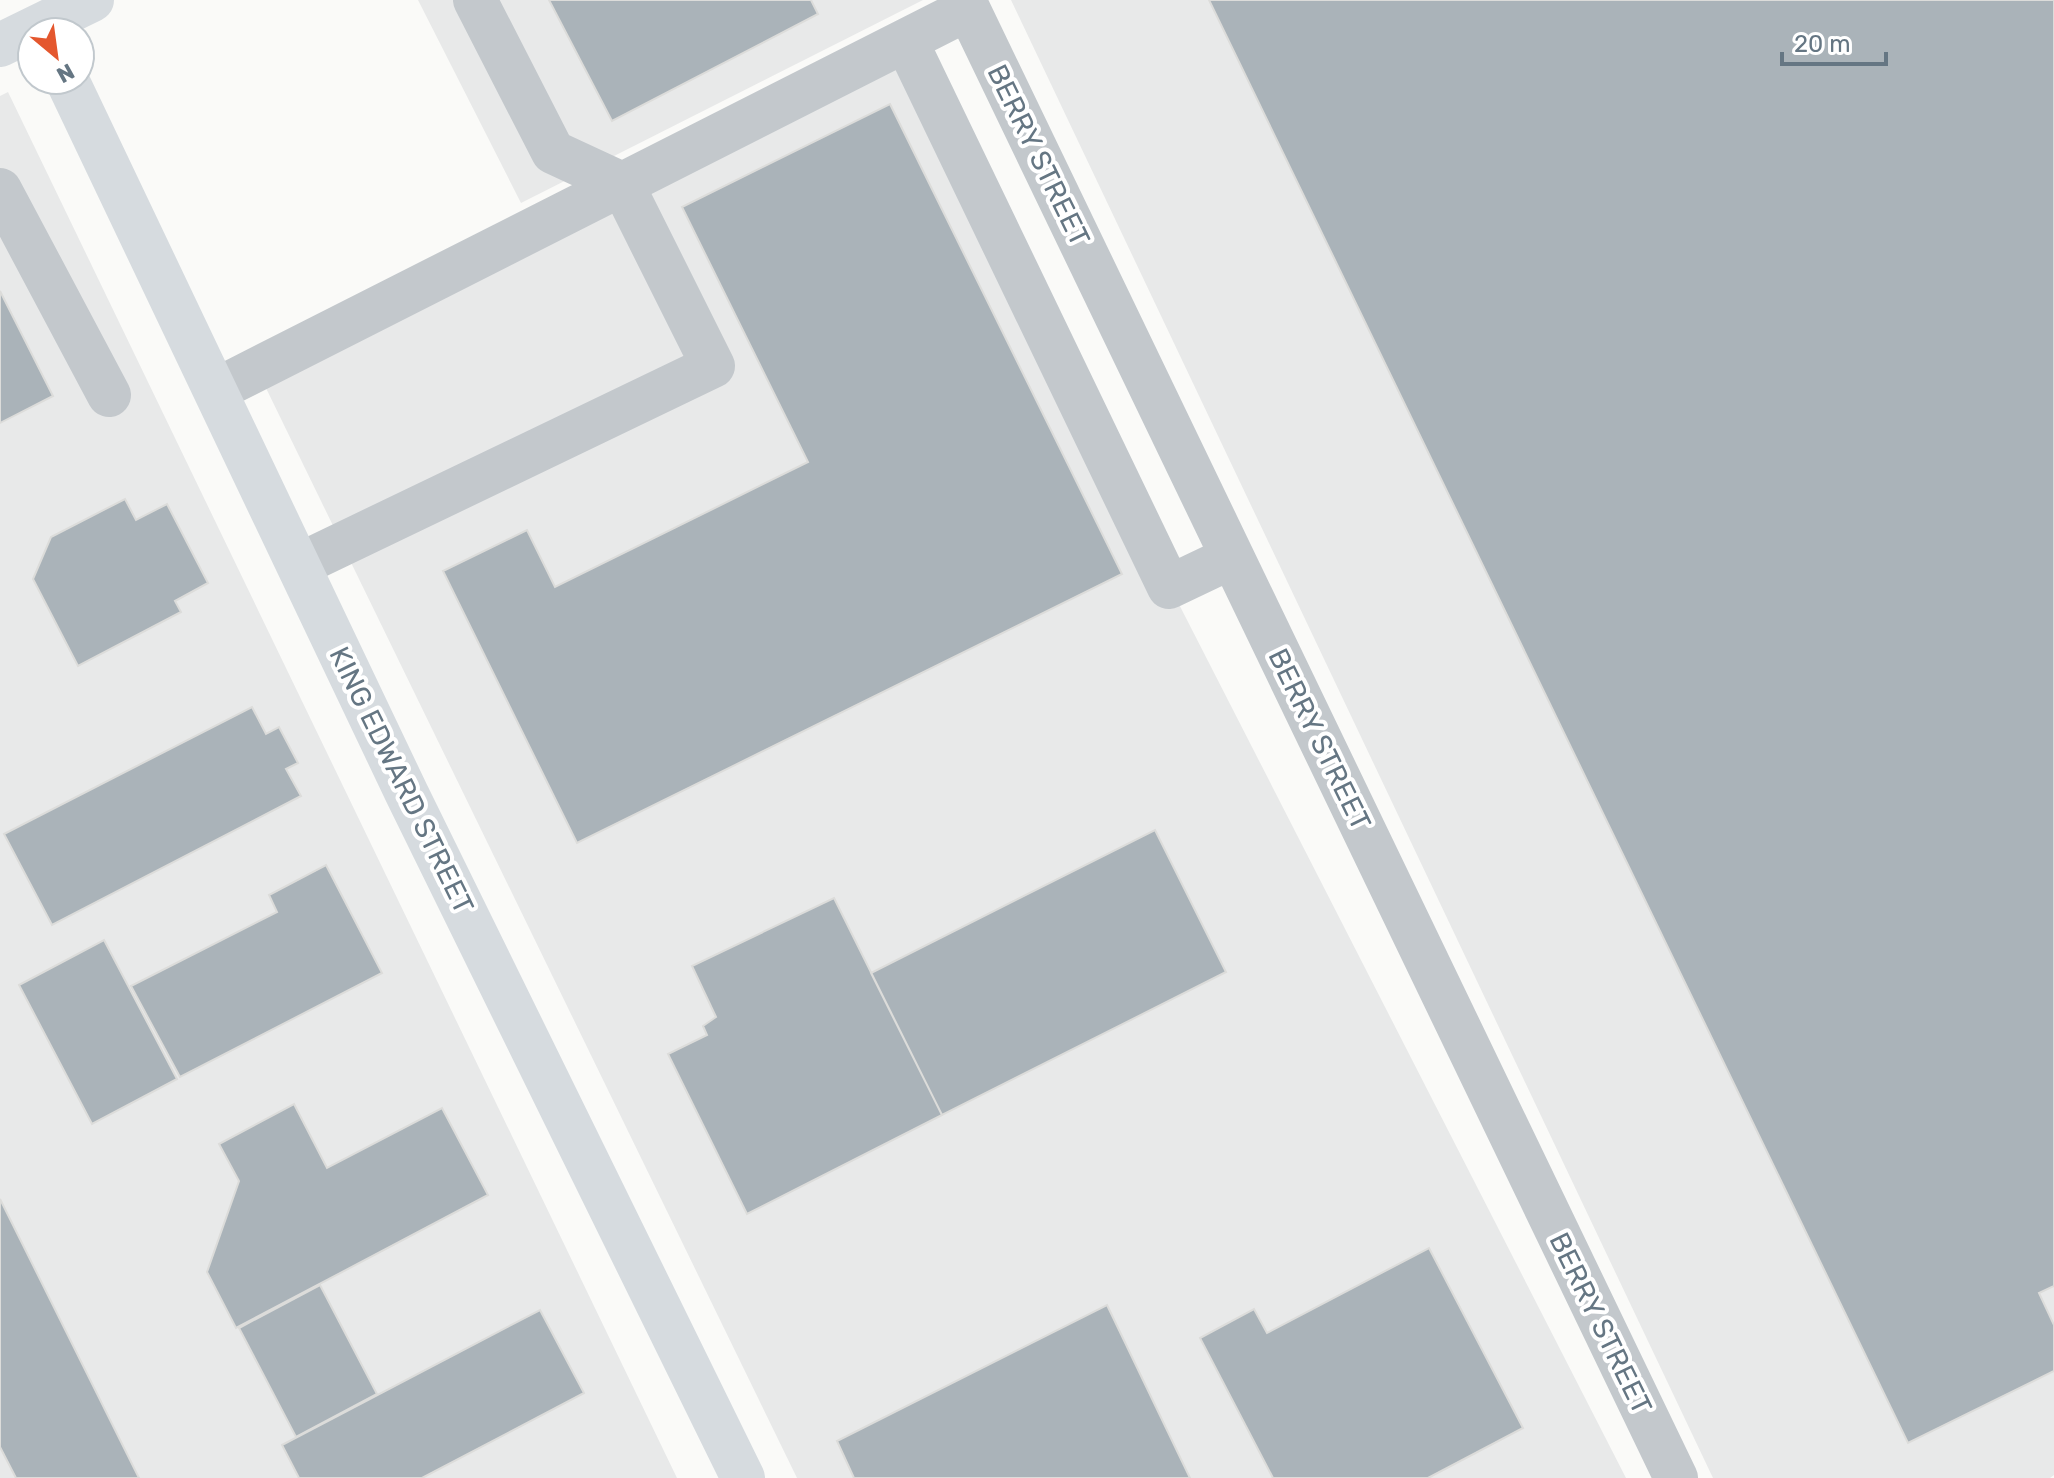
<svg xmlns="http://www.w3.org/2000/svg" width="2054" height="1478" font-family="Rubik,sans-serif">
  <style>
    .built { fill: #e8e9e9 }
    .building { fill: #aab3b9; stroke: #dcdcda; stroke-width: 2 }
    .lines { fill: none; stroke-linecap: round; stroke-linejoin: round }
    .minor { stroke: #c3c8cc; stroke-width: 44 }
    .major { stroke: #d6dbdf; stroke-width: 44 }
    .labels { text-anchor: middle; stroke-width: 8; stroke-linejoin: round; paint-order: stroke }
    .street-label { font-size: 28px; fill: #657683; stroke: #fff }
  </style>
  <rect width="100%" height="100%" fill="#fafaf8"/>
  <path class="built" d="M418 0H923L521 203Z
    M1011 0H2054V1475L2050 1478H1713Z
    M900 59 1626 1478H797L264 384Z
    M8 92 677 1478H0V96Z"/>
  <path class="building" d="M549 0H811L818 14 612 121Z
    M1209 0H2054V1286L2039 1293 2054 1325V1371L1908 1443Z
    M890 104 1122 574 577 843 443 571 527 530 555 587 808 462 682 207Z
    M0 291 53 396 0 423Z
    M125 499 136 520 167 504 208 583 175 601 181 612 78 666 33 579 51 537Z
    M252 707 266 734 279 727 298 763 286 769 301 796 52 925 4 834Z
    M1155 830 1226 972 942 1115 871 973Z
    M326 865 382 973 180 1077 131 986 277 912 269 895Z
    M834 898 942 1115 747 1214 668 1054 707 1035 703 1026 716 1017 692 966Z
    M104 940 177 1079 92 1124 19 985Z
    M294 1104 327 1168 442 1108 488 1195 236 1328 207 1272 239 1181 219 1144Z
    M0 1199 139 1478H16L0 1447Z
    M1429 1248 1523 1428 1428 1478H1273L1200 1338 1254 1309 1267 1333Z
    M320 1285 377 1394 296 1437 239 1328Z
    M1107 1305 1190 1478H854L837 1441Z
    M540 1310 584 1393 422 1478H299L282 1445Z"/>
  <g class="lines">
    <path class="minor" d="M964 0 1676 1478
      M906 41 1169 587 1232 557
      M0 190 109 395
      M216 390 968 9
      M299 565 713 366 622 184 553 152 475 0"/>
    <path class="major" d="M0 45 92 0
      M67 80 407 794 743 1478"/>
  </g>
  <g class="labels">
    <g class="street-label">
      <text transform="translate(1039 155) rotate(64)" y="10">BERRY STREET</text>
      <text transform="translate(1320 739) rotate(64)" y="10">BERRY STREET</text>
      <text transform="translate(402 780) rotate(64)" y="10">KING EDWARD STREET</text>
      <text transform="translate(1601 1323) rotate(64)" y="10">BERRY STREET</text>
    </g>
  </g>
  <g transform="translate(56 56) rotate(151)"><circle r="38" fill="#ffffff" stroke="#c1c8cd" stroke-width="2"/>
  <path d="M0-6L14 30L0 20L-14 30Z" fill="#e4572e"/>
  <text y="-12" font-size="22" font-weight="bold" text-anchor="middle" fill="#657683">N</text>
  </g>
  <path d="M1782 52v12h104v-12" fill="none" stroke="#657683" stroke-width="4"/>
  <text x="1794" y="52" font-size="24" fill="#657683" stroke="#ffffff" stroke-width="6" paint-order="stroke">20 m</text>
</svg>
